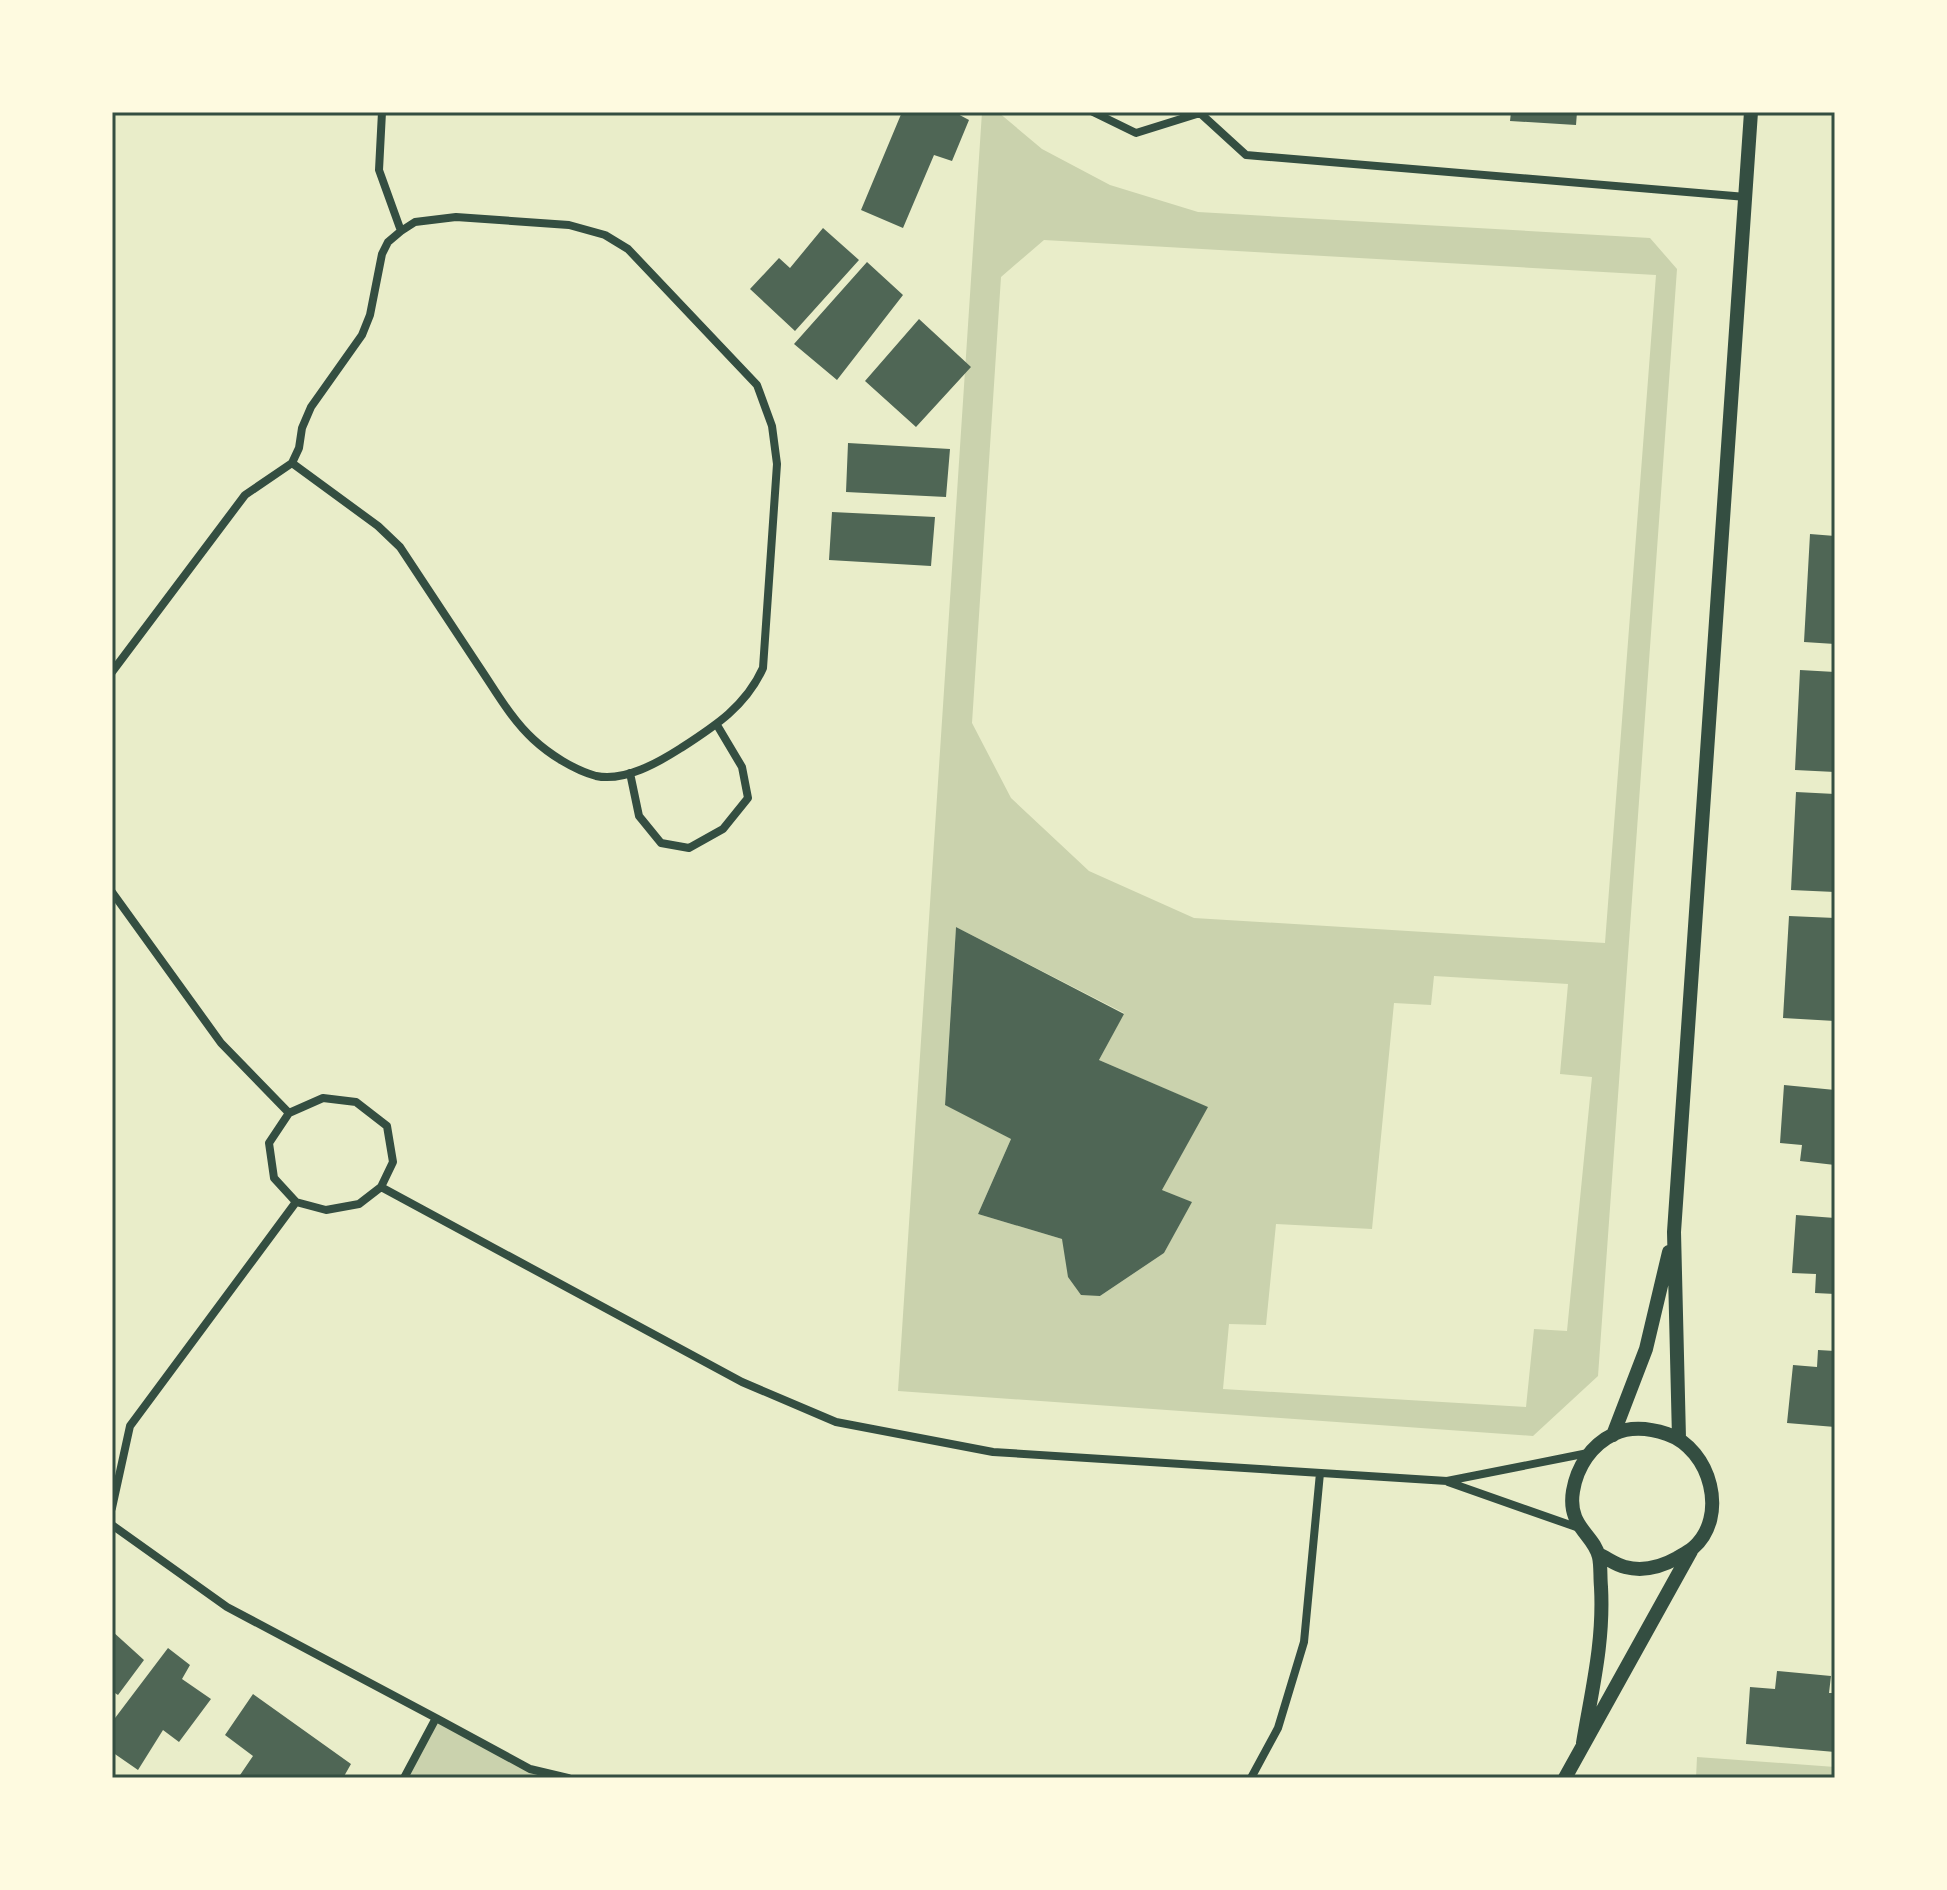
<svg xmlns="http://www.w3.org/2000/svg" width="1947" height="1890" font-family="Montserrat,sans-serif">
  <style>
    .green { fill: #cad2ad; fill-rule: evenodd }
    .building { fill: #4f6655 }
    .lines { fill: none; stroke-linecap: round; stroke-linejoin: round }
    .minor { stroke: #344e41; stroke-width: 8 }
    .tertiary { stroke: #344e41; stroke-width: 14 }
    .neatline { fill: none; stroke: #344e41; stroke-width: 3 }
  </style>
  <rect width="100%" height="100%" fill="#e9edc9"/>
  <path class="green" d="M982 112H998L1042 149 1110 185 1198 212 1650 238 1677 269 1598 1376 1533 1436 898 1391ZM1044 240 1656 275 1605 943 1194 918 1089 871 1011 798 972 723 1001 277ZM956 927 1124 1013 1099 1060 1207 1107 1162 1190 1191 1202 1164 1253 1100 1296 1062 1239 978 1214 1011 1139 945 1104ZM1434 976 1568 984 1560 1074 1592 1077 1567 1331 1534 1329 1526 1407 1223 1389 1229 1324 1266 1325 1276 1224 1372 1229 1394 1003 1431 1005Z
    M436 1718 530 1769 568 1778H404Z
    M1697 1757 1835 1767V1778H1696Z"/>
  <path class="building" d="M902 112H954L969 120 952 161 934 155 903 228 861 210Z
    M1511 112H1577L1576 125 1510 121Z
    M823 228 859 260 795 331 750 289 779 258 790 268Z
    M867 262 903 295 837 380 794 344Z
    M919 319 971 367 916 427 865 381Z
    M848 443 950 449 946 497 846 492Z
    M832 512 935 517 931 566 829 560Z
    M1810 534 1835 536V644L1804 642Z
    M1800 670 1835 672V772L1795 770Z
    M1796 792 1835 794V892L1791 890Z
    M1789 916 1835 918V1021L1783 1018Z
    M956 927 1124 1014 1099 1060 1208 1107 1162 1190 1192 1202 1164 1253 1100 1296 1081 1295 1068 1277 1062 1239 978 1214 1011 1139 945 1105Z
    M1784 1085 1835 1090V1165L1800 1161 1802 1145 1780 1143Z
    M1796 1215 1835 1218V1294L1815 1293 1816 1274 1792 1273Z
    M1818 1350 1835 1351V1427L1787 1423 1793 1365 1817 1367Z
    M112 1631 144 1660 118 1695 112 1691Z
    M168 1648 190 1665 182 1679 211 1699 179 1742 163 1730 138 1770 112 1752V1722Z
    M1777 1671 1831 1676 1829 1693H1835V1752L1746 1744 1750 1687 1775 1689Z
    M253 1694 351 1764 343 1778H238L253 1756 225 1735Z"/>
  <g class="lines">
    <path class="minor" d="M382 112 379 170 401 231
      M1093 112 1136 133 1200 113 1246 155 1746 197
      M112 672 245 495 292 463 299 448 302 428 311 407 362 335 370 315 382 254 388 242 401 231 415 222 456 217 569 225 605 235 628 249 757 385 772 426 777 464 763 668C746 706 715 726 681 748 659 762 625 782 596 776 574 770 549 754 533 739 511 719 495 690 478 665 452 626 426 587 400 547L378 526 292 463
      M630 773 639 816 661 843 689 848 723 829 748 798 742 767 717 725
      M112 892 221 1043 289 1113
      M323 1098 356 1102 387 1126 393 1162 381 1187 359 1204 326 1210 296 1202 274 1178 269 1143 289 1113Z
      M381 1187 742 1382 836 1422 993 1452 1447 1481 1588 1453
      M1448 1482 1579 1528
      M112 1508 130 1426 296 1202
      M112 1525 227 1607 436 1718
      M404 1778 436 1718 530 1769 568 1778
      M1251 1778 1278 1728 1304 1642 1320 1473"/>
    <path class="tertiary" d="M1613 1435 1646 1349 1669 1252
      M1679 1438 1674 1232 1751 112
      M1583 1743C1592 1689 1604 1642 1601 1587 1600 1577 1601 1566 1599 1557 1594 1534 1567 1527 1573 1491 1577 1467 1591 1445 1614 1434 1631 1426 1649 1428 1667 1434 1711 1449 1729 1517 1693 1548 1688 1552 1682 1555 1677 1558 1661 1567 1644 1572 1625 1567 1616 1565 1607 1558 1598 1554
      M1565 1778 1691 1551"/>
  </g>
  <rect width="1947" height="1890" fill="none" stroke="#fefae0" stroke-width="228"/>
  <rect x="114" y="114" width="1719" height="1662" class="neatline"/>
</svg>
